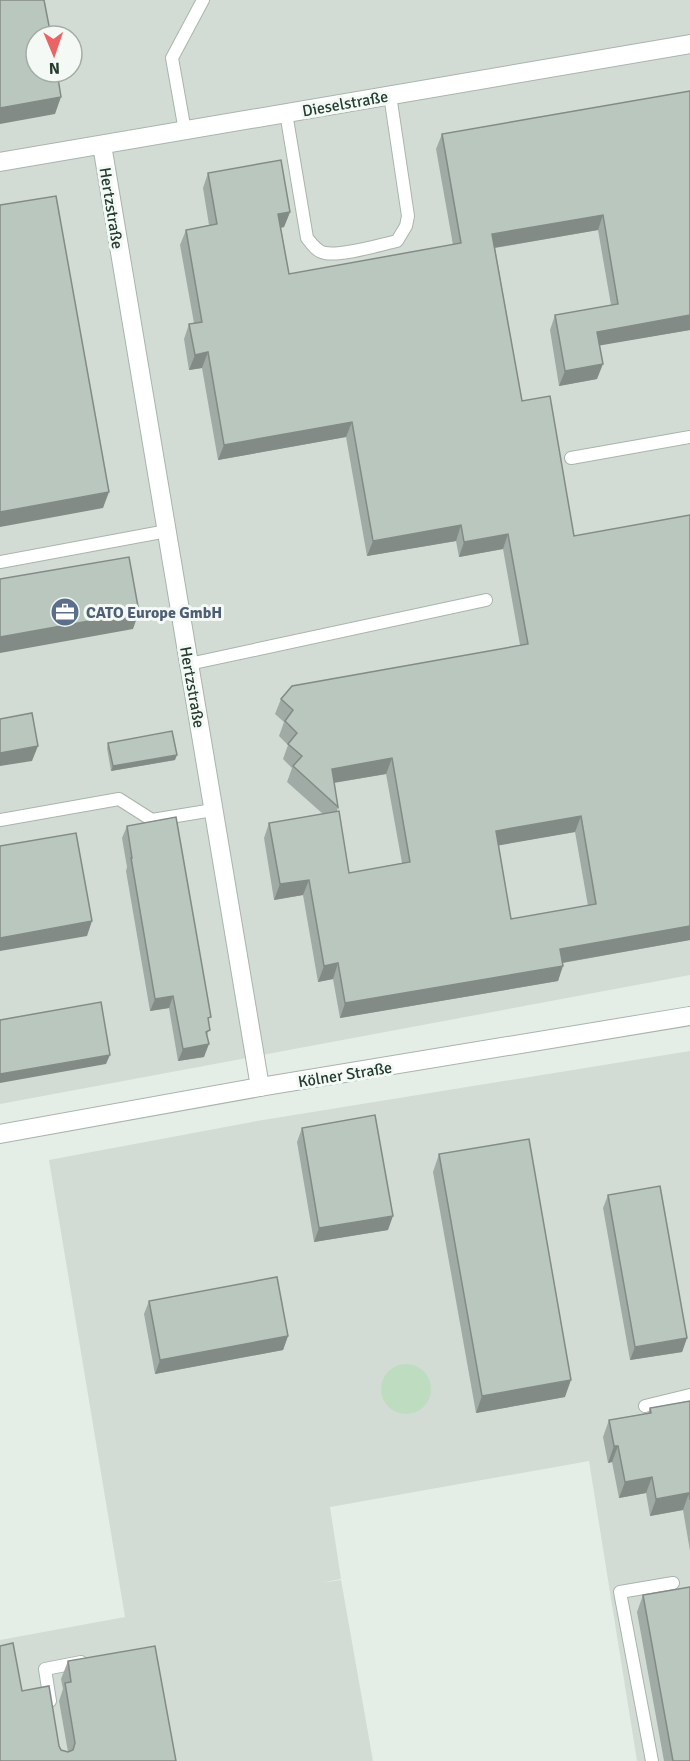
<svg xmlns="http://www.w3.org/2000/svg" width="690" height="1761" font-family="Signika,sans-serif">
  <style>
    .built { fill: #d2dcd5; fill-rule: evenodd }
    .green { fill: #bedcbf }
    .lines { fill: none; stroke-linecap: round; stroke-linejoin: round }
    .service-casing { stroke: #a7b5ac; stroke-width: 14 }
    .minor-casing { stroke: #a7b5ac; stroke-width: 20 }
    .tertiary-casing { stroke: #a7b5ac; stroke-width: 20 }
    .service { stroke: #fff; stroke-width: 12 }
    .minor { stroke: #fff; stroke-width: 18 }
    .tertiary { stroke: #fff; stroke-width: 18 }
    .wall { fill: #9faba4; fill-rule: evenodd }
    .shaded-wall { fill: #828b86 }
    .building { fill: #b9c7bf; stroke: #828b86; stroke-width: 1.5; fill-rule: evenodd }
    .labels { text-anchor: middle; stroke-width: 6; stroke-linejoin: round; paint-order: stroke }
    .street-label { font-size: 16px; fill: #243d30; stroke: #f4f9f5 }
    .service-label { font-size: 16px; font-weight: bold; fill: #4e5e75; stroke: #f4f9f5; text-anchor: start }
  </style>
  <rect width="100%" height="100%" fill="#e4ede6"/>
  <path class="built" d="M0 0H690V975L0 1104ZM36 36H72V72H36Z
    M690 1051V1761H637L589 1461 330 1507 341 1579 321 1583 341 1580 373 1761H0V1640L125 1617 49 1160 257 1121Z"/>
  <path class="green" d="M381 1389a25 25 0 1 1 50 0a25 25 0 1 1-50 0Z"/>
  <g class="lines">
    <g class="service-casing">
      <path id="service" d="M286 113 307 238C312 244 317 252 325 253 343 256 379 245 397 241L406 226 408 216 390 95
        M185 131 172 58 203 0
        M571 458 690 437
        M0 562 167 531
        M189 664 486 600
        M0 820 119 799 152 820 213 810
        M645 1406 690 1395
        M50 1701 45 1669 81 1662
        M652 1761 620 1592 673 1583"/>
    </g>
    <g class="minor-casing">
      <path id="minor" d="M102 145 260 1087
        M0 162 690 44"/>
    </g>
    <g class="tertiary-casing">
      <path id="tertiary" d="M0 1134 260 1087 690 1016"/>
    </g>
    <use href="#service" class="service"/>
    <use href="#minor" class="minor"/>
    <use href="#tertiary" class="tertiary"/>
  </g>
  <path class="wall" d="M690 91V330L599 345 597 379 559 386 550 330 555 315 611 305 598 230 495 248 522 401 574 536 690 940 563 963 558 981 340 1018 333 979 318 982 303 895 274 900 264 838 269 823 323 814 287 782 292 768 283 759 288 745 279 736 284 722 275 714 281 699 520 645 503 549 459 557 456 541 367 556 346 437 218 460 202 368 189 370 184 339 189 324 194 323 180 245 186 230 209 225 203 188 208 173 290 212 284 227 281 228 289 274 453 245 436 149 442 134ZM386 774 402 863 349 873 337 811 338 807 334 783ZM575 832 588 906 511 919 498 845Z
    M108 743 175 760 111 771 107 748Z
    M127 826 209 1023 207 1038 204 1057 178 1061 169 1008 150 1011 126 871 127 867 122 838Z
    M302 1128 388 1230 314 1242 297 1142Z
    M439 1154 565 1397 476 1413 433 1172Z
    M608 1195 687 1338 682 1352 630 1360 603 1208Z
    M149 1301 288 1336 283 1350 155 1374 144 1314Z
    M690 1401V1551L683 1510 650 1516 646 1493 619 1498 612 1462 608 1463 603 1437 609 1420 648 1413 650 1408Z
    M643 1595 690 1761H664L637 1612Z
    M68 1661 176 1761H0L22 1691 61 1750 68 1752 59 1701 63 1689 61 1679Z"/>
  <path class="shaded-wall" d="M61 97 55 114 0 124V108Z
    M290 212 284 227 273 229 278 214Z
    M603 215 598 230 487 249 492 234Z
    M690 315V330L591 347 597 332Z
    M208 352 202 368 189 370 195 355Z
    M603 364 597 379 559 386 565 371Z
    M352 422 346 437 218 460 224 445Z
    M109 492 103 508 0 527V512Z
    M461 525 456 541 367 556 373 541Z
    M508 534 503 549 459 557 464 542Z
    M139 612 133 629 0 653V637Z
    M38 746 32 761 0 766V753Z
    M177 755 175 760 111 771 113 766Z
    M392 758 386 774 326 784 332 769Z
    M581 816 575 832 490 847 496 831Z
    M309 880 303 895 274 900 280 884Z
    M92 921 87 936 0 951V938Z
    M690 926V940L555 964 560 949Z
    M338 963 333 979 318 982 324 966Z
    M563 966 558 981 340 1018 345 1003Z
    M173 996 169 1008 150 1011 155 999Z
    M209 1044 204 1057 178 1061 183 1049Z
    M110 1055 106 1064 0 1083V1074Z
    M393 1216 388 1230 314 1242 319 1228Z
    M288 1336 283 1350 155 1374 160 1360Z
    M687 1338 682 1352 630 1360 635 1347Z
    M571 1380 565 1397 476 1413 482 1396Z
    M614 1446H618L612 1462 608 1463Z
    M652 1477 646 1493 619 1498 625 1482Z
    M689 1493 683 1510 650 1516 656 1499Z"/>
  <path class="building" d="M0 0H44L51 36H36V72H57L61 97 0 108Z
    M690 91V315L597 332 603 364 565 371 555 315 618 304 603 215 492 234 522 401 550 396 574 536 690 515V926L560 949 563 966 345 1003 338 963 324 966 309 880 280 884 269 823 339 811 349 873 410 862 392 758 332 769 338 807 293 766 302 756 288 744 297 733 285 721 293 710 281 699 292 686 528 644 508 534 464 542 461 525 373 541 352 422 224 445 208 352 195 355 189 324 202 322 186 230 217 224 208 173 281 160 290 212 278 214 289 274 461 243 442 134ZM581 816 596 904 511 919 496 831Z
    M56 196 109 492 0 512V205Z
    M129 557 139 612 0 637V579Z
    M32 713 38 746 0 753V719Z
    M172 731 177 755 113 766 108 743Z
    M176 817 211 1017 208 1018 210 1030 206 1032 209 1044 183 1049 173 996 155 999 131 858H132L127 826Z
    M76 833 92 921 0 938V846Z
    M101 1002 110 1055 0 1074V1020Z
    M375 1115 393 1216 319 1228 302 1128Z
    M529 1139 571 1380 482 1396 439 1154Z
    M660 1186 687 1338 635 1347 608 1195Z
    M277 1277 288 1336 160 1360 149 1301Z
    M690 1401V1500L689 1493 656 1499 652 1477 625 1482 618 1446H614L609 1420 651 1413 650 1408Z
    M690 1587V1761H673L643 1595Z
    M13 1643 22 1691 49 1686 59 1746 61 1750 68 1752 73 1750 75 1743 65 1683 71 1682 68 1661 155 1646 176 1761H0V1646Z"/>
  <defs>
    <g id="office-disc" transform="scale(1.5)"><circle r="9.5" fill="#5c6f8a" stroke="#f4f9f5"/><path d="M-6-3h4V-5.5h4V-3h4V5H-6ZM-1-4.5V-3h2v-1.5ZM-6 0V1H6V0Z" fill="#fff"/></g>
  </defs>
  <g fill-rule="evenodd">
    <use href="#office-disc" x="65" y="612"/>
  </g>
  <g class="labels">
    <g class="street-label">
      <text transform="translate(345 103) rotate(-10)" y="6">Dieselstraße</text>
      <text transform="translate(112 208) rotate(81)" y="6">Hertzstraße</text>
      <text transform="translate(193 687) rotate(80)" y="6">Hertzstraße</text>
      <text transform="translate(345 1074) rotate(-9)" y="6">Kölner Straße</text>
    </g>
    <g class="service-label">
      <text x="86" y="618">CATO Europe GmbH</text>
    </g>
  </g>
  <g transform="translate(54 54) rotate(178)"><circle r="28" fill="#f4f9f5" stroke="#a1aea6" stroke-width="1.5"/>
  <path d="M0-4.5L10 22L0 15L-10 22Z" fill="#ea6465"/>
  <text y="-9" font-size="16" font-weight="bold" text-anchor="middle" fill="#243d30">N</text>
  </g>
</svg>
